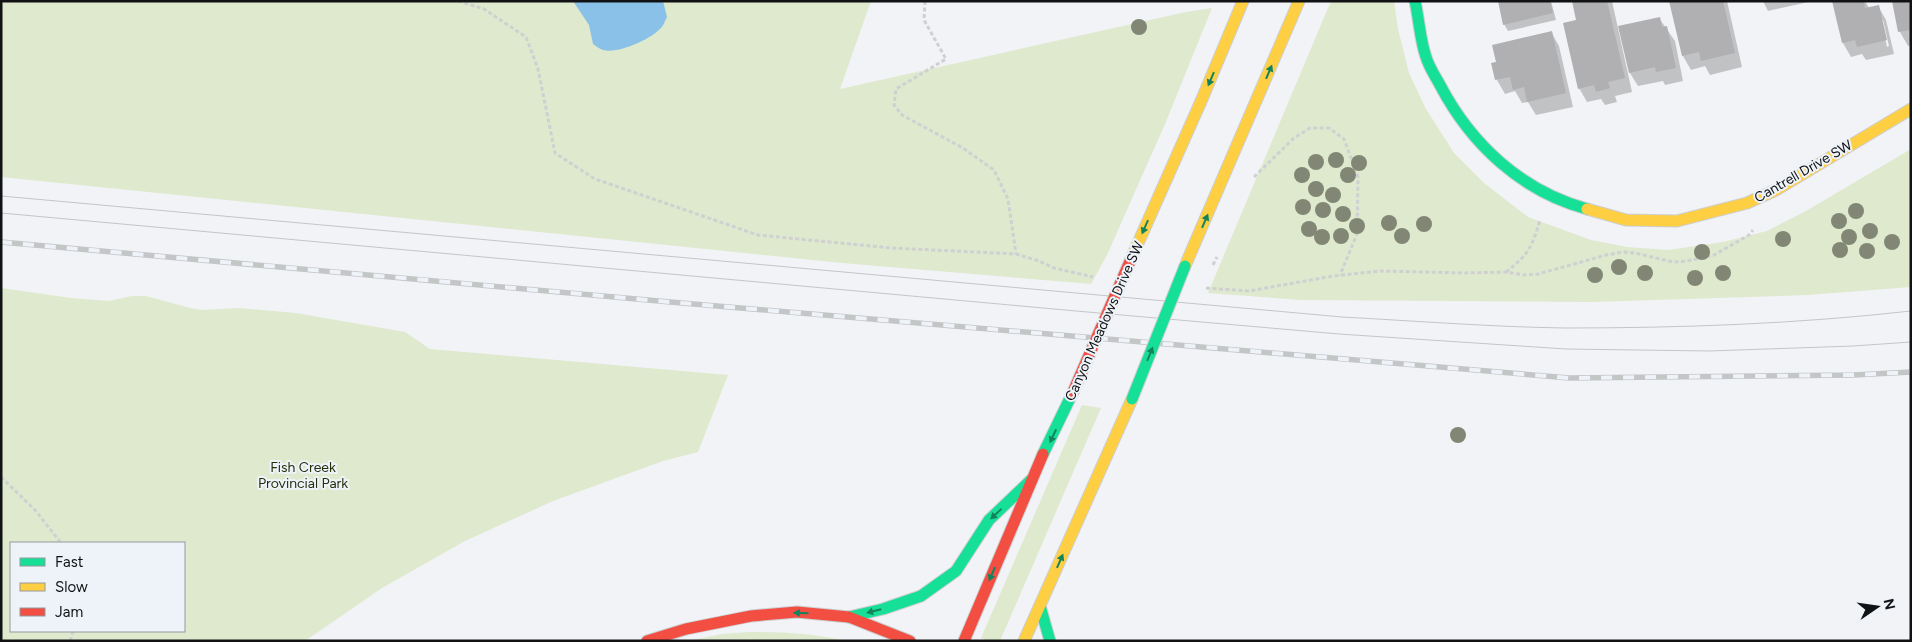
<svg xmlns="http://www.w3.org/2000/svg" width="1912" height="642" font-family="Figtree,sans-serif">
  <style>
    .green { fill: #dfe9ce; fill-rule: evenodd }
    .water { fill: #89c1e8 }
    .shadow { fill: #0003; fill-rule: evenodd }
    .building { fill: #b0afb1 }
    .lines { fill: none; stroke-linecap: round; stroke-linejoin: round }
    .fast-casing { stroke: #ccced0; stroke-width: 13 }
    .slow-casing { stroke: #ccced0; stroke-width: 13 }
    .jam-casing { stroke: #ccced0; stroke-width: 13 }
    .path { stroke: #cfd0d2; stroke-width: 3; stroke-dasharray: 4 2.5; stroke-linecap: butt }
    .fast { stroke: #16e098; stroke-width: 11 }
    .slow { stroke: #ffcf43; stroke-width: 11 }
    .jam { stroke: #f24e42; stroke-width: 11 }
    .tram { stroke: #c4c5c6; stroke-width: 1 }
    .rail-casing { stroke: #c4c5c6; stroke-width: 5.5 }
    .rail { stroke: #eef3f9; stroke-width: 4; stroke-dasharray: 11; stroke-linecap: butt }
    .fast-bridge-casing { stroke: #ccced0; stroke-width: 13; stroke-linecap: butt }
    .jam-bridge-casing { stroke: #ccced0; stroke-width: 13; stroke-linecap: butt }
    .path-bridge { stroke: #cfd0d2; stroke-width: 3; stroke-dasharray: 4 2.5; stroke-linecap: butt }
    .fast-bridge { stroke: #16e098; stroke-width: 11 }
    .jam-bridge { stroke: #f24e42; stroke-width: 11 }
    .tree { fill: #818774 }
    .oneway { fill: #13835d }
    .labels { text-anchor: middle; stroke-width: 4; stroke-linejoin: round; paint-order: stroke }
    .street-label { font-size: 14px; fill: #101214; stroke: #eef3f9 }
    .park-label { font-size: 14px; fill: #262e0a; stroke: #eef3f9 }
  </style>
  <rect width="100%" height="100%" fill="#f1f3f6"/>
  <path class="green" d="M1 1H871L840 89 1186 12 1212 8 1165 124 1107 255 1091 284 842 263 1 177Z
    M1331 1H1394L1398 29 1409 73 1426 109 1454 153 1484 183 1528 217 1591 240 1627 247 1668 250 1723 242 1767 231 1806 211 1911 149V287L1808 295 1591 302 1301 300 1208 293Z
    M1 288 71 298 109 301 132 296H146L190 308 202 310 239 308 296 313 405 332 430 349 728 375 698 452 663 461 553 501 465 541 382 588 305 641H1ZM184 543V631H11V543Z
    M1082 405 1101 408 1000 641H988L981 638Z
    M749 632C781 632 813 633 845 641H688L722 634Z"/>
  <path class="water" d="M573 1H663L667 17C665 20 664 25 661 28 651 39 619 54 603 50 600 49 596 46 593 44L589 25Z"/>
  <path class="shadow" d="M1499 1H1551L1556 20 1508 31 1504 24Z
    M1573 1H1612L1632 92 1615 96 1617 102 1605 105 1601 99 1587 102 1579 88 1577 21Z
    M1671 1H1727L1742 67 1710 75 1705 66 1691 70 1683 56Z
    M1763 1H1813L1768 11Z
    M1838 1H1865L1869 8 1878 6 1886 20 1894 54 1866 60 1862 54 1851 57 1843 43ZM1881 20H1883L1889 46 1887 47Z
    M1893 1H1911V45L1908 46 1900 32Z
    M1659 18 1675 41 1683 81 1665 85 1663 81 1638 86 1630 73Z
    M1551 32 1559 46 1573 107 1536 115 1528 102 1522 103 1515 91 1505 94 1497 80 1493 64Z"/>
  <path class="building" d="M1498 1H1550L1553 13 1503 25Z
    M1572 1H1607L1625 78 1608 82 1610 88 1596 92 1594 85 1578 89 1563 23 1576 20Z
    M1669 1H1723L1735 53 1701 61 1699 52 1682 56Z
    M1832 1H1864L1865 8 1879 5 1887 40 1857 47 1855 40 1842 43Z
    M1892 1H1911V30L1898 32Z
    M1660 17 1662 27 1667 26 1676 68 1656 72 1655 67 1629 73 1618 26Z
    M1552 31 1566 93 1527 102 1524 87 1513 90 1510 77 1495 80 1491 63 1496 62 1492 45Z"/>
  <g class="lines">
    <g class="fast-casing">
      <path id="fast" d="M1415 1C1419 19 1420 40 1426 57 1429 67 1435 76 1440 85 1471 144 1521 191 1587 209
        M1043 454 1073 392
        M1040 606 1050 641
        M849 617 883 609 921 596 956 571 989 520 1031 480"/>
    </g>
    <g class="slow-casing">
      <path id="slow" d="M1587 209 1626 220 1677 221 1747 203 1776 190 1911 109
        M1131 259 1202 99 1243 1
        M1185 266 1299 1
        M1024 641 1132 399"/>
    </g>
    <g class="jam-casing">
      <path id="jam" d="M647 641 686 629 751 616 797 612 849 617 910 641
        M964 641 1043 454"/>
    </g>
    <path class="path" d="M458 1 484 9 526 37 538 69 555 153 595 179 758 235 891 248 1016 254 1039 261 1054 268 1093 277
      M925 1 924 20 946 59 896 89 894 105 902 115 963 148 994 170 1008 199 1016 254
      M1254 177 1294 138 1310 128H1329L1344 139 1358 177 1357 234 1340 275
      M1506 272C1529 254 1532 247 1540 220
      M1206 288 1249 291 1333 276 1380 271 1465 273 1506 272 1524 275 1538 274 1606 255 1623 252 1635 253 1673 262 1687 261 1714 255 1749 235 1753 230
      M1 477 35 510 61 543
      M70 641 73 631"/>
    <use href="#fast" class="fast"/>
    <use href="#slow" class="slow"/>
    <use href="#jam" class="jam"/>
    <path class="tram" d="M1 196 1342 317C1417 321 1492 327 1566 328 1681 328 1796 324 1911 311
      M1 213 1076 311 1339 334 1566 349 1709 351 1853 346 1911 342"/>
    <g class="rail-casing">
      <path id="rail" d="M1 242 670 302 1569 378 1854 375 1911 372"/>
    </g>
    <use href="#rail" class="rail"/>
    <g class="fast-bridge-casing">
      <path id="fast-bridge" d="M1132 399 1185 266"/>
    </g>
    <g class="jam-bridge-casing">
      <path id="jam-bridge" d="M1073 392 1131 259"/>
    </g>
    <path class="path-bridge" d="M1213 265 1217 257"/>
    <use href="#fast-bridge" class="fast-bridge"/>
    <use href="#jam-bridge" class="jam-bridge"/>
  </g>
  <g class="tree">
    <circle cx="1139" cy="27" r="8"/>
    <circle cx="1336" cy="160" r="8"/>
    <circle cx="1316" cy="162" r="8"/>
    <circle cx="1359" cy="163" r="8"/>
    <circle cx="1302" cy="175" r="8"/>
    <circle cx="1348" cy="175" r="8"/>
    <circle cx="1316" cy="189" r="8"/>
    <circle cx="1333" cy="195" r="8"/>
    <circle cx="1303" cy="207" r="8"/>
    <circle cx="1323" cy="210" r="8"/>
    <circle cx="1856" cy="211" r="8"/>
    <circle cx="1343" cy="214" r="8"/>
    <circle cx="1839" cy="221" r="8"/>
    <circle cx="1389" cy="223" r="8"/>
    <circle cx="1424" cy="224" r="8"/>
    <circle cx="1357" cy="226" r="8"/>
    <circle cx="1309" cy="229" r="8"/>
    <circle cx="1870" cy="231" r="8"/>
    <circle cx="1341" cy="236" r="8"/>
    <circle cx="1402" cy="236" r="8"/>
    <circle cx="1322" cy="237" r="8"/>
    <circle cx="1849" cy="237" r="8"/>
    <circle cx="1783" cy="239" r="8"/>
    <circle cx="1892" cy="242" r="8"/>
    <circle cx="1840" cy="250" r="8"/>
    <circle cx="1867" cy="251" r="8"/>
    <circle cx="1702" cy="252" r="8"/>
    <circle cx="1619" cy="267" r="8"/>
    <circle cx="1645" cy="273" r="8"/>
    <circle cx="1723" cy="273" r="8"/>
    <circle cx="1595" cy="275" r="8"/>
    <circle cx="1695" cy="278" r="8"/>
    <circle cx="1458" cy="435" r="8"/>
  </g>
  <defs><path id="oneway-solid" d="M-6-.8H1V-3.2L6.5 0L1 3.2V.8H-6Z" transform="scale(1.25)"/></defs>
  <g class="oneway">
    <use href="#oneway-solid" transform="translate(1269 72) rotate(-67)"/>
    <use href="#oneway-solid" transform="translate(1211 79) rotate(113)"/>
    <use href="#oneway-solid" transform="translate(1205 221) rotate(-67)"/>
    <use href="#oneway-solid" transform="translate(1145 227) rotate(114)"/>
    <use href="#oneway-solid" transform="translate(1150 354) rotate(-68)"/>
    <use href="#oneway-solid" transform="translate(1053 436) rotate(115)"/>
    <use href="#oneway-solid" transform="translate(996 514) rotate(137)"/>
    <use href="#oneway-solid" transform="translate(1060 561) rotate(-66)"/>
    <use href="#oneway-solid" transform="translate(992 574) rotate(113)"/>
    <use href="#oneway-solid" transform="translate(874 611) rotate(166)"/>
    <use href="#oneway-solid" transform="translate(801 613) rotate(-178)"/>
  </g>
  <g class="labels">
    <g class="street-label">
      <text transform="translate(1803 171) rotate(-30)" y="5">Cantrell Drive SW</text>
      <text transform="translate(1104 321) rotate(-66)" y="5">Canyon Meadows Drive SW</text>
    </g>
    <g class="park-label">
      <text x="303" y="472">Fish Creek<tspan x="303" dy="16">Provincial Park</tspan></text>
    </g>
  </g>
  <rect width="1912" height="642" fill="none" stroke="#101214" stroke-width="5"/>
  <rect x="10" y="542" width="175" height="90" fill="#eef3f9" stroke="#95999d"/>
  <rect x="20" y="558" width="25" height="8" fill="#16e098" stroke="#95999d"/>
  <text x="55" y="567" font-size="15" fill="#101214">Fast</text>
  <rect x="20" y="583" width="25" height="8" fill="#ffcf43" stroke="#95999d"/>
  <text x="55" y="592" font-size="15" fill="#101214">Slow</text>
  <rect x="20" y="608" width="25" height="8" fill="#f24e42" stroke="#95999d"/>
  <text x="55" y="617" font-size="15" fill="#101214">Jam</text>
  <g transform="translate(1877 607) rotate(77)" stroke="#eef3f9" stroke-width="4" paint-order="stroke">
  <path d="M0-4L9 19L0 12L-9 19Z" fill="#101214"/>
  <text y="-8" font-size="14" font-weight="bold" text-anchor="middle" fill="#101214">N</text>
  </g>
</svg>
